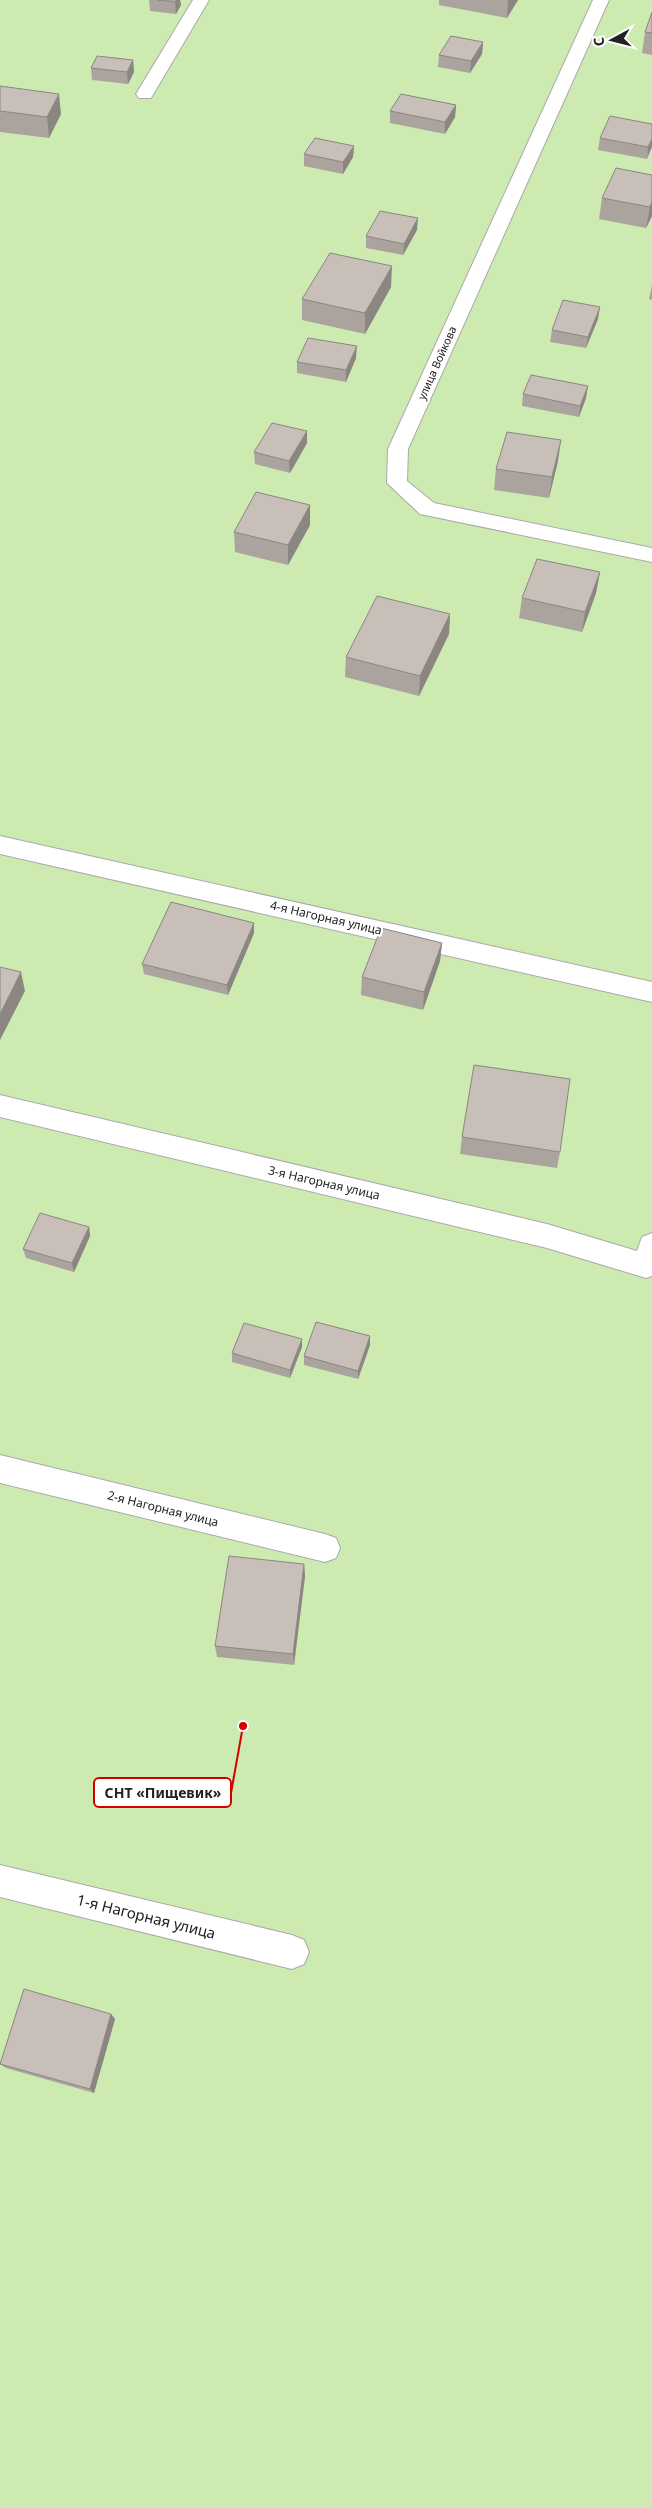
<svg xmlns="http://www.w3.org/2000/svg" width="652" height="2508" font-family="'Noto Sans',sans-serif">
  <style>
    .grass { fill: #cdebb0 }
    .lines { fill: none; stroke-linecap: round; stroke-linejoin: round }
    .minor-casing { stroke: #a9a9a9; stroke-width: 2 }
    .minor { fill: #fff; fill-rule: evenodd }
    .wall { fill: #aba49e }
    .shaded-wall { fill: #8b8681 }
    .building { fill: #c7bfb8; stroke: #8b8681 }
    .labels { text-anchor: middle; stroke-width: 4.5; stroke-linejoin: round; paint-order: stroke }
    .far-street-label { font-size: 11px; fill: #222; stroke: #fff }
    .street-label { font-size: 12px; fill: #222; stroke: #fff }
    .near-street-label { font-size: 15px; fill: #222; stroke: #fff }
    .leader { fill: none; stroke: #d40000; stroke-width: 2 }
    .callout-dot { fill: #d40000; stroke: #fff; stroke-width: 2 }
    .callout { fill: #fff; stroke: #d40000; stroke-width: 2 }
    .callout-label { font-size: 14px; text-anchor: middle; font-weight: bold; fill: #222 }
  </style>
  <rect width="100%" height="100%" fill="#f2efe9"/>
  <path class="grass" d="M0 0H652V2508H0Z"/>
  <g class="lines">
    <g class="minor-casing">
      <path id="minor" d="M193 0H209L151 98H139L136 94Z
        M593 0H609L408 449 407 481 434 503 652 548V562L420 514 387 483 388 449Z
        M0 836 652 982V1002L0 854Z
        M0 1095 547 1224 637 1251 642 1237 652 1233V1276L646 1278 547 1248 0 1117Z
        M0 1455 325 1534 336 1538 340 1548 336 1558 325 1562 0 1483Z
        M0 1865 292 1935 304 1940 309 1952 304 1964 292 1969 0 1897Z"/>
    </g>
    <use href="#minor" class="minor"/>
  </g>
  <path class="wall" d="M149 0H180L181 5 176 14 150 11Z
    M439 0H518L507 18 439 5Z
    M652 12V55L642 53 645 32Z
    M483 42 482 54 470 73 438 67 439 55Z
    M133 60 134 72 128 84 92 80 91 68Z
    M0 86 61 114 49 138 0 132Z
    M456 105 455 117 445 134 390 123V111Z
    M652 124 647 159 598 150 600 138Z
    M354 146 353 157 343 174 304 166V154Z
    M652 175V216L646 228 599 219 602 198Z
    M417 230 403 255 366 248V236Z
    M652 285V300L649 299Z
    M391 287 365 334 302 320V299Z
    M598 319 586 348 550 342 552 330Z
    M356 358 346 382 297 373V362Z
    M523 394 586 398 579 417 522 406Z
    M307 431V443L290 473 255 464 254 452Z
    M558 461 549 498 494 490 496 469Z
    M310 505V525L288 565 235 552 234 532Z
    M600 572 596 593 582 632 519 618 522 598Z
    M450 614 449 634 419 696 345 677 346 657Z
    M254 933 228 995 144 974 142 964Z
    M442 943 440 961 423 1010 361 995 362 977Z
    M462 1137 560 1152 557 1168 460 1154Z
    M89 1227 90 1236 74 1272 26 1258 23 1249Z
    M370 1345 358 1379 304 1365V1356Z
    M302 1347 290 1378 232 1362V1353Z
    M304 1564 305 1576 294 1665 217 1657 215 1646Z
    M111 2014 115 2019 94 2093 6 2068 0 2064Z"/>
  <path class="shaded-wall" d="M177 0H180L181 5 176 14 175 2Z
    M508 0H518L507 18Z
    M483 42 482 54 470 73 471 61Z
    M133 60 134 72 128 84 127 72Z
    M59 94 61 114 49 138 47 117Z
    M456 105 455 117 445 134V122Z
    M652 139V147L647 159 648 147Z
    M354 146 353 157 343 174V162Z
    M652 202V216L646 228 650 207Z
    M418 218 417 230 403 255 404 244Z
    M392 266 391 287 365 334V313Z
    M600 307 598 319 586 348 588 337Z
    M357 346 356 358 346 382V370Z
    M588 386 586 398 579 417 580 406Z
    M307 431V443L290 473 289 461Z
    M561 440 558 461 549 498 552 477Z
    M310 505V525L288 565V545Z
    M600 572 596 593 582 632 585 612Z
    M450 614 449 634 419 696 420 676Z
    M254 923V933L228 995 227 985Z
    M442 943 440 961 423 1010 424 992Z
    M21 972 25 991 0 1040V1014Z
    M89 1227 90 1236 74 1272 72 1263Z
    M370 1336V1345L358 1379V1371Z
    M302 1339V1347L290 1378V1370Z
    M304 1564 305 1576 294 1665 293 1654Z
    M111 2014 115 2019 94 2093 90 2089Z"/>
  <path class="building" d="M158 0H177L175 2Z
    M652 12V33L645 32Z
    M451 36 483 42 471 61 439 55Z
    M97 56 133 60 127 72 91 68Z
    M0 86 59 94 47 117 0 111Z
    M401 94 456 105 445 122 390 111Z
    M610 116 652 124V139L648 147 600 138Z
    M315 138 354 146 343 162 304 154Z
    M616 168 652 175V202L650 207 602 198Z
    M380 211 418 218 404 244 366 236Z
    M330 253 392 266 365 313 302 299Z
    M563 300 600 307 588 337 552 330Z
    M308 338 357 346 346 370 297 362Z
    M531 375 588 386 580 406 523 394Z
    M272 423 307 431 289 461 254 452Z
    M507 432 561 440 552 477 496 469Z
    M256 492 310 505 288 545 234 532Z
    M537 559 600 572 585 612 522 598Z
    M377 596 450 614 420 676 346 657Z
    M171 902 254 923 227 985 142 964Z
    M381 928 442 943 424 992 362 977Z
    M0 967 21 972 0 1014Z
    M474 1065 570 1079 560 1152 462 1137Z
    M40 1213 89 1227 72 1263 23 1249Z
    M316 1322 370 1336 358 1371 304 1356Z
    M244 1323 302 1339 290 1370 232 1353Z
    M229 1556 304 1564 293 1654 215 1646Z
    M24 1989 111 2014 90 2089 0 2064Z"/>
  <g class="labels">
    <g class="far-street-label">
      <text transform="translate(437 363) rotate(-66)" y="4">улица Войкова</text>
    </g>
    <g class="street-label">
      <text transform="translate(326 918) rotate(13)" y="4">4-я Нагорная улица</text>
      <text transform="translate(324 1183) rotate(13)" y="4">3-я Нагорная улица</text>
      <text transform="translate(163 1509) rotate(14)" y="4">2-я Нагорная улица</text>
    </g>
    <g class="near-street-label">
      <text transform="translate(146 1917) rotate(14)" y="5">1-я Нагорная улица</text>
    </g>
  </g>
  <path class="leader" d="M243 1726L231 1793"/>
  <circle class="callout-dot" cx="243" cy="1726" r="5"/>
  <rect class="callout" x="94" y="1778" width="137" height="29" rx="5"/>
  <g class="callout-label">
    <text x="163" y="1798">СНТ «Пищевик»</text>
  </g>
  <g transform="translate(612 40) rotate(263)" stroke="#ffffff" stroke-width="4" paint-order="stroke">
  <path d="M0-4L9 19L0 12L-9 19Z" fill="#222222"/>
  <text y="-8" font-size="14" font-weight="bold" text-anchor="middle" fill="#222222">С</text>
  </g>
</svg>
